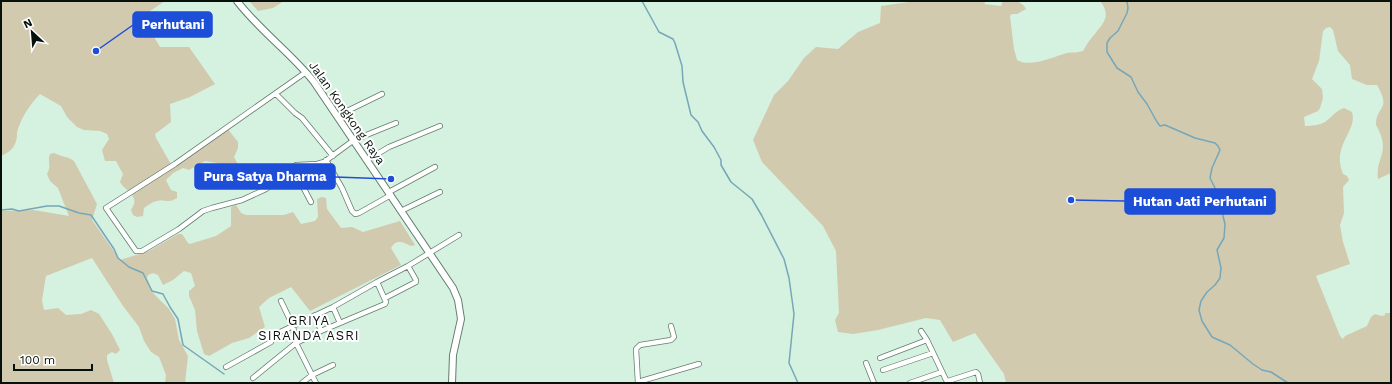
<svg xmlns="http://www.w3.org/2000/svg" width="1392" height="384" font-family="'Work Sans',sans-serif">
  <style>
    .green { fill: #d2caaf }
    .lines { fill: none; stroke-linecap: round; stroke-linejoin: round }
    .stream { stroke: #75a7b9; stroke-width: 1.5 }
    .minor-casing { stroke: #637d6d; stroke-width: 6 }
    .tertiary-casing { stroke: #637d6d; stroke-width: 8 }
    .minor { stroke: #fff; stroke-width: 4.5 }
    .tertiary { stroke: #fff; stroke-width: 6 }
    .labels { text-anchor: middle; stroke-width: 4; stroke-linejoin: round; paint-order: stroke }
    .street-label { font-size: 12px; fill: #07110b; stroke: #fff }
    .neighbourhood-label { font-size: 13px; letter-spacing: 1px; fill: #07110b; stroke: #fff }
    .leader { fill: none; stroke: #1d4ed8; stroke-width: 1.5 }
    .callout-dot { fill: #1d4ed8; stroke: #fff; stroke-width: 1.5 }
    .callout { fill: #1d4ed8; stroke: #1d4ed8; stroke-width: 1.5 }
    .callout-label { font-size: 13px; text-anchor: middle; font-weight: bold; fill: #fff }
  </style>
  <rect width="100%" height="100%" fill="#d5f1df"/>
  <path class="green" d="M1 1H165L150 11 147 25 160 47H189L215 84 190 97 170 104 171 122 155 134 156 138 172 166 227 128 238 142V148L234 157 243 174 239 177 231 170 222 168 217 163 205 161 189 170 183 168 173 173 166 180 171 190 177 192V198C167 204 166 199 157 201 152 202 148 205 144 208L143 216 137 217 133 215 131 210C132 208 133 206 134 204 137 194 123 189 120 182L123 174 116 161H105L102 150 109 139 107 134 100 131 84 130 77 127 67 117 61 106 40 94C30 104 21 118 17 132 17 135 17 138 16 141 14 149 8 153 1 156Z
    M249 1H284L273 8 258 11Z
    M916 1H986L984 4 1001 6 1003 1C1013 1 1021 0 1026 9L1017 14H1012L1010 16 1014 49 1017 60C1030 68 1053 57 1067 53 1072 52 1077 53 1083 51 1086 46 1089 40 1094 35 1103 23 1112 16 1100 1H1391V173L1378 179C1375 156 1392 153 1376 125 1376 105 1392 111 1377 85H1367L1352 79 1350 65 1338 51 1333 30 1330 27 1326 28 1323 31 1319 61 1312 79 1322 89 1323 98 1320 108 1318 111 1304 117 1305 126C1311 126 1320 125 1325 122 1332 117 1335 111 1344 108L1352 112C1358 131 1331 145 1343 174L1347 176 1349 180 1343 187 1344 213 1340 225 1343 242 1350 264 1316 276 1340 336 1343 339 1345 336 1367 326 1371 317 1375 314 1382 316 1385 315V313H1391V383H1006L1004 374 975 333 953 342 940 320 926 318 878 330 853 334 838 332 835 320 839 313 836 251 823 226 762 162 753 140 774 95 788 81 804 58 816 47 838 49 858 32 880 23 881 6Z
    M54 153C61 157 68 156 74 161L97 204 92 220 120 260 149 251 178 234H182L188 243 190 244 216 236 231 226V207L236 205 241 213 246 215H284L293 212 301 224 315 221 318 217 317 199 322 197 326 198 327 209 341 228 352 227 363 232 400 221 415 245 411 246C403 242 396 239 391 248L401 265 310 311 291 287 269 298 259 307 265 327 249 338 232 343 209 356 204 354 197 331 195 310 189 296V291L195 286 191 273 184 271 173 280 163 285 158 275 153 273 148 275 147 278 153 293 169 309 175 319 179 340 188 356 185 383H165L166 375 159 357 151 352 144 341 139 327 123 306 92 258 46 276 42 300 44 310 58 308 66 315 81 314 91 310 99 314 112 334 120 350 116 354 112 352 107 355V360L114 383H1V211L34 210 69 216 58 188 50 181 47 174C52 165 47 162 50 154Z"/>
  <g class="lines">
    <path class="stream" d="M642 1 659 32 673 39 675 43 682 66 683 82 691 115 698 122 702 131 714 147 721 160V165L731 182 752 199 762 216 784 259 789 278 794 314 789 363 798 383
      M1127 1 1128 8 1127 13 1118 31 1110 38 1107 43V52L1117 68 1131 77 1138 92 1147 104 1157 122 1160 126 1165 125 1195 138 1215 143 1218 146 1220 150 1212 168 1210 178 1217 192 1225 224 1224 238 1217 250 1221 268 1220 278 1215 285 1207 292 1201 301 1199 310 1202 321 1212 337 1230 345 1253 364 1262 370 1271 372 1288 383
      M1 210 12 209 19 211 47 206H59L79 213 91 215 114 249 118 258 129 267 143 273 152 291 163 294 170 307 178 319 183 345 224 374"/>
    <g class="minor-casing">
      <path id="minor" d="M306 72 175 164 106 208 136 251H142L179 229 203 211 212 208 242 200 266 189 296 165 317 164 324 162 354 140 396 123
        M276 94 295 113 302 118 333 156
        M337 116 382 94
        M326 160 342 188 352 211 355 214 359 213 391 195
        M367 160 389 147 440 126
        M293 168 311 202
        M389 192 435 167
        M401 211 440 192
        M385 298 416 282V280L408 266
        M281 301 293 326 296 343 316 383
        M333 307 340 323
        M315 315 321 331
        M921 331 927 340 946 380 948 381 976 372 978 374 980 383
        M880 358 927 340
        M866 363 874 383
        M226 367 271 342 274 335 333 307 377 282 408 266 459 235
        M883 370 933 353
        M253 378 296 343 321 331 385 304 386 302 377 282
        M638 382 699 364
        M302 383 312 375 333 365
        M638 383 636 349 640 345 671 340 674 337 671 326
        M910 383 942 372"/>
    </g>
    <g class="tertiary-casing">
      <path id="tertiary" d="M237 1C260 31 291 53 314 82L453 288 458 300 461 319 453 355 452 383"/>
    </g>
    <use href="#minor" class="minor"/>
    <use href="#tertiary" class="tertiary"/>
  </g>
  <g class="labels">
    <g class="street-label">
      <text transform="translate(347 113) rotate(55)" y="4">Jalan Kongkong Raya</text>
    </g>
    <g class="neighbourhood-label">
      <text x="309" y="325">GRIYA<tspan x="309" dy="15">SIRANDA ASRI</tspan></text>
    </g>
  </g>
  <path class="leader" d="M96 51L133 25M391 179L335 177M1071 200L1125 201"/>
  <g class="callout-dot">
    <circle cx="96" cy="51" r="4"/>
    <circle cx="391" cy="179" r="4"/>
    <circle cx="1071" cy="200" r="4"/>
  </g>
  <g class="callout">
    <rect x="133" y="12" width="79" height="25" rx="4"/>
    <rect x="195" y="164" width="140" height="25" rx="4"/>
    <rect x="1125" y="189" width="150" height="25" rx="4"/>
  </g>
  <g class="callout-label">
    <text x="173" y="29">Perhutani</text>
    <text x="265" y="181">Pura Satya Dharma</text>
    <text x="1200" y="206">Hutan Jati Perhutani</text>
  </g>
  <rect width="1392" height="384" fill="none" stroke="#07110b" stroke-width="4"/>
  <g transform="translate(32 32) rotate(334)" stroke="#ffffff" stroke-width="3" paint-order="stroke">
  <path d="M0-3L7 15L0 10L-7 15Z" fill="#07110b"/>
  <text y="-6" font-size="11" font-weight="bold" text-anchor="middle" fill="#07110b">N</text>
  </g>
  <path d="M14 364v6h78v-6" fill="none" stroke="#07110b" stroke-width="2"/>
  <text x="20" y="364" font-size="12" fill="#07110b" stroke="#ffffff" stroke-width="3" paint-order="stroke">100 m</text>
</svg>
